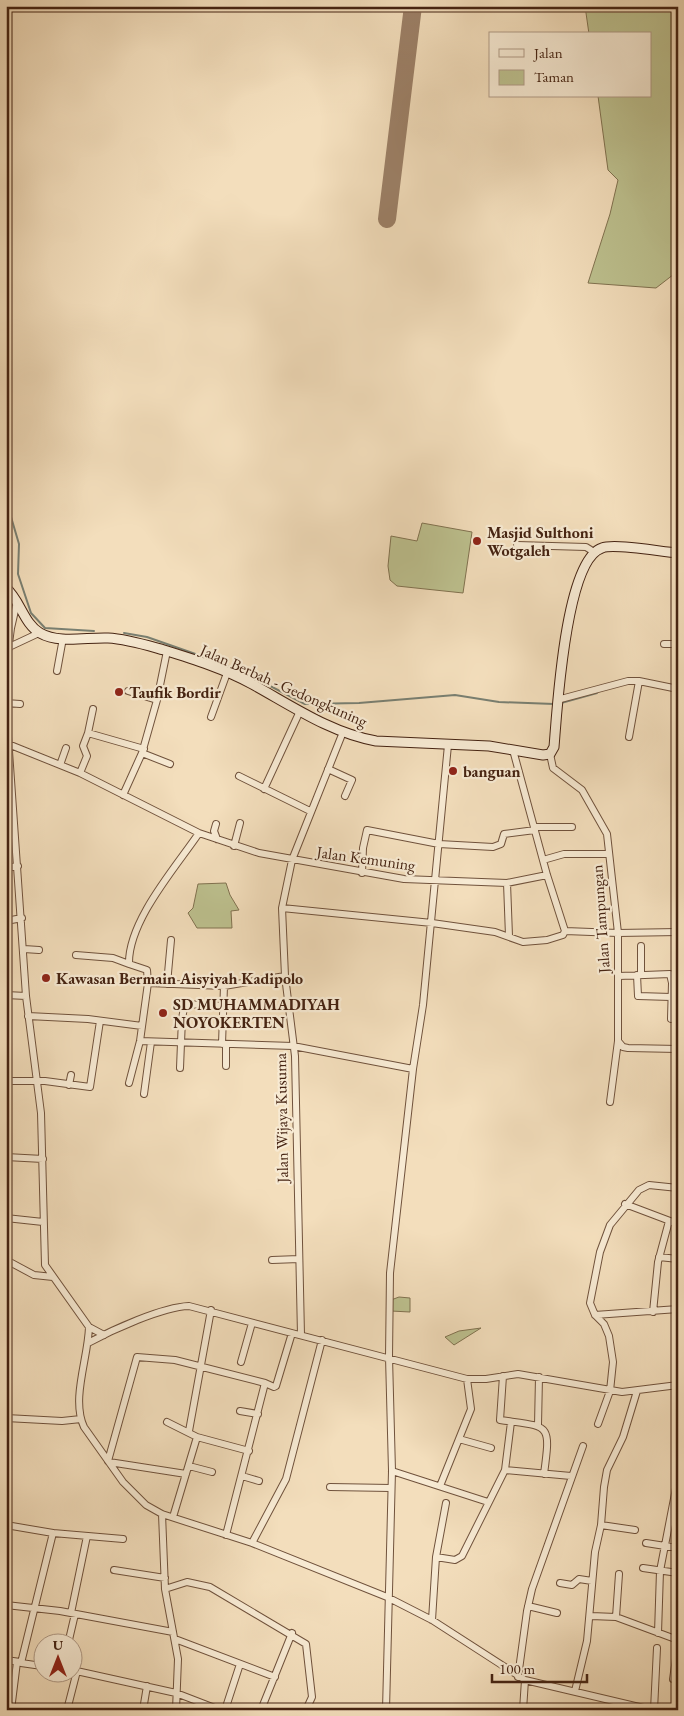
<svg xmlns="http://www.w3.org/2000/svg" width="684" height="1716" font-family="'EB Garamond',serif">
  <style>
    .green { fill: #bdc18f; stroke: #817250 }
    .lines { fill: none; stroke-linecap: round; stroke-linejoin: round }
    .stream { stroke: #797f71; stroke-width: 2 }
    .taxiway { stroke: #9c8067; stroke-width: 18 }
    .street-casing { stroke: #70523c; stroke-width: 8 }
    .secondary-casing { stroke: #452312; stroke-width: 11 }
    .street { stroke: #f7ead3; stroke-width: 6 }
    .secondary { stroke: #f7ead3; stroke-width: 9 }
    .poi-dot { fill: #8f2418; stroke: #f7ead3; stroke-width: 2 }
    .labels { text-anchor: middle; stroke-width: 4.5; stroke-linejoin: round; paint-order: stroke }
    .poi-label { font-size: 16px; font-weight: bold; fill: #452312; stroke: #f7ead3; text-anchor: start }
    .street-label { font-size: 16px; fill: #452312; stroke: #f7ead3 }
  </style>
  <rect width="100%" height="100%" fill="#f3debc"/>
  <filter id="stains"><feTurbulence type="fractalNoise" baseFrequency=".004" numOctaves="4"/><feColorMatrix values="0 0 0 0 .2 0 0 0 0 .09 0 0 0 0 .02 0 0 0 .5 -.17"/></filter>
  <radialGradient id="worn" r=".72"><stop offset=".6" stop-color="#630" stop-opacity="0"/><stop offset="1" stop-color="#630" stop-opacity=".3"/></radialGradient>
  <path class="green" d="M585 6H678V271L656 288 588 283 610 214 618 180 608 170 598 96H650V34H589Z
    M422 523 472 532 463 593 397 586 390 580 388 566 391 536 417 541Z
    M226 883 230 895 239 910 231 911 232 928H197L188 913 193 908 198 884Z
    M399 1297 410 1298V1312L391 1311V1300Z
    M481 1328 454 1345 445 1337 459 1331Z"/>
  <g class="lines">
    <path class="stream" d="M6 500 19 544 18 574 31 613 45 628 94 631
      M124 633 147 637 204 657 249 675 305 704 359 703 455 695 499 702 554 704
      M561 703 597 693"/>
    <path class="taxiway" d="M387 219 413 6"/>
    <g class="street-casing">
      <path id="street" d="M517 545 586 547 594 552
        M17 602 11 628 7 659 6 708 26 996 41 1113 45 1265 89 1327C88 1359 71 1399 84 1427L123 1482 146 1505 162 1514 252 1543 387 1597 432 1620 525 1680 652 1710
        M664 644H678
        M7 648 39 633
        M57 671 63 638
        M128 691 157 700
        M557 700 628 681H639L678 689
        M6 703 20 704
        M211 717 227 673
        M88 733 93 709
        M629 737 639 681
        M8 744 80 773 199 833 259 853 404 879 507 883 547 875
        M513 750 547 875 565 931 618 933 678 932
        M142 753 170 764
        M550 754 553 768 582 790 607 834 618 933V1041L623 1047 628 1048 678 1049
        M60 765 66 748
        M328 769 352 780 345 796
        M80 773 87 756 83 746 88 733 144 749
        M239 776 310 811
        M264 789 300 711
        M123 795 142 753 157 700 167 651
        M216 824 214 831 217 839
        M534 827H572
        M234 846 240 823
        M543 860 564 854H609
        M6 868 18 866
        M362 873 363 848 367 830 439 844 493 847 501 844 504 834 535 830
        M507 883 509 936
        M282 908 432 923 495 932 523 942 547 940 563 935 565 931
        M6 921 22 918
        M641 946V975
        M24 949 39 950
        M76 955 113 958 129 964
        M637 975 638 996 671 997
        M619 976 670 974 672 983 671 1019
        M148 983 147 970 129 964C128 921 176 867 199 833
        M167 984 171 940
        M6 995 26 996
        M28 1016 88 1019 142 1026
        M140 1041 293 1046 413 1069
        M222 1044 224 986
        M226 1044V1066
        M180 1068 182 1018 185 1004 223 1006
        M6 1081H45L90 1087 100 1021
        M129 1083 140 1041 148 983 224 986 285 976
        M69 1085 71 1075
        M144 1094 151 1042
        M610 1102 618 1041
        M6 1157 43 1159
        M625 1204 678 1224
        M6 1218 43 1222
        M659 1257 678 1259
        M6 1260 34 1275 53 1277
        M272 1260 299 1259
        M653 1312 658 1262 669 1221
        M595 1315 678 1309
        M89 1327 104 1335
        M301 1335 295 1056 285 976 282 908 292 860 343 732
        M88 1343C112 1330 162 1307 189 1306L467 1379H486L518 1374 622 1392 678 1385
        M241 1362 252 1323
        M503 1376 500 1420C550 1427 551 1422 544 1474
        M240 1411 258 1414
        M6 1418 62 1421 81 1419
        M167 1422 197 1437 249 1451
        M598 1424 610 1391 613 1362 609 1336 604 1324 595 1315 590 1303 600 1252 610 1225 639 1190 649 1185 678 1188
        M538 1425 539 1377
        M189 1431 211 1310
        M459 1439 491 1448
        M108 1461 137 1357 175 1360 265 1383
        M109 1462 186 1474
        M189 1466 212 1472
        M505 1470 511 1422
        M392 1471 488 1502
        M242 1476 259 1481
        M440 1486 471 1409 467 1379
        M330 1487 391 1488
        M162 1514 165 1589 178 1659 176 1710
        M173 1517 197 1437
        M6 1525 53 1533 123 1539
        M601 1525 635 1530
        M226 1535 265 1383 274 1387 276 1386 292 1333
        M252 1543 286 1479 322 1340
        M646 1543 678 1548
        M436 1557 446 1503
        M643 1568 678 1573
        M114 1570 165 1578
        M560 1583 572 1585 579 1579 592 1581
        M165 1589 187 1582 210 1587 306 1644 312 1697 306 1710
        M6 1605 60 1611 173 1632
        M528 1606 557 1613
        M71 1613 87 1536
        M591 1616 616 1617 678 1640
        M616 1617 619 1574
        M432 1620 436 1557 455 1560 462 1556 505 1470 571 1476
        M658 1633 660 1571 678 1478
        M175 1639 275 1677
        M68 1644 75 1614
        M6 1660 20 1662
        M42 1666 21 1663 53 1533
        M72 1670 176 1693 220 1710
        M518 1677 527 1611 532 1589 583 1446
        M673 1679 678 1645
        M575 1691 587 1641 595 1552 601 1525 604 1487 607 1470 623 1437 637 1391
        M11 1710 17 1662
        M67 1710 77 1671
        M143 1710 147 1686
        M225 1710 240 1664
        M261 1710 292 1633
        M386 1710 392 1471 389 1357 390 1273 413 1069 423 1005 448 745
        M523 1710 525 1680
        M654 1710 657 1648"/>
    </g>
    <g class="secondary-casing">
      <path id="secondary" d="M6 588C20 600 24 624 40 633 59 644 87 637 108 638 127 639 146 645 164 650 193 659 225 669 252 684 292 706 331 733 376 741L489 746 543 755 550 754 554 747C557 712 565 560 602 548 614 543 662 552 678 553"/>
    </g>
    <use href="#street" class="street"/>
    <use href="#secondary" class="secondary"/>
  </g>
  <g class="poi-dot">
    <circle cx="477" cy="541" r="5"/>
    <circle cx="119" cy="692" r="5"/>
    <circle cx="453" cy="771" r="5"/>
    <circle cx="46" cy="978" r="5"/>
    <circle cx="163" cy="1013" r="5"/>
  </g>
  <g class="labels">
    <g class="poi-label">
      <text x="487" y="538">Masjid Sulthoni<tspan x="487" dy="18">Wotgaleh</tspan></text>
      <text x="129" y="698">Taufik Bordir</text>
      <text x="463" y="777">banguan</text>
      <text x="56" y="984">Kawasan Bermain Aisyiyah Kadipolo</text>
      <text x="173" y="1010">SD MUHAMMADIYAH<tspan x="173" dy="18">NOYOKERTEN</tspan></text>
    </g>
    <g class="street-label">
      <text transform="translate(284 685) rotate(24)" y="6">Jalan Berbah - Gedongkuning</text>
      <text transform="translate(366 858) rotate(8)" y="6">Jalan Kemuning</text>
      <text transform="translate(600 919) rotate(-94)" y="6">Jalan Tampungan</text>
      <text transform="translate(281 1118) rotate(-91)" y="6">Jalan Wijaya Kusuma</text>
    </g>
  </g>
  <rect width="684" height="1716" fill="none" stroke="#f3debc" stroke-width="25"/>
  <rect x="8" y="8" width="669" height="1701" fill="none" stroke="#452312" stroke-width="2.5"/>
  <rect x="12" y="12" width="659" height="1691" fill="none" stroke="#452312"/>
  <rect x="489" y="32" width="162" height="65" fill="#f7ead3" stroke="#b09a86"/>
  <rect x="499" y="49" width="25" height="8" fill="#f7ead3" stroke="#b09a86"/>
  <text x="534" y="58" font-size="15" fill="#452312">Jalan</text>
  <rect x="499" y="70" width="25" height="15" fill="#bdc18f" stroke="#b09a86"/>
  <text x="534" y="82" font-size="15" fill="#452312">Taman</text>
  <g transform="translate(58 1658)"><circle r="24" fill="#f7ead3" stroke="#b09a86"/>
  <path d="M0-4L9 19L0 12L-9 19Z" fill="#8f2418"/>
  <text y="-8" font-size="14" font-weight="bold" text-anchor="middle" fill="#452312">U</text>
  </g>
  <path d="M492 1674v8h95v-8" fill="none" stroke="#452312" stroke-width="2.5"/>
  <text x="499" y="1674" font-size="15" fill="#452312" stroke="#f7ead3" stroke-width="4" paint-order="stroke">100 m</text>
  <rect width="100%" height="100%" filter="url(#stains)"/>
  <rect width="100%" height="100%" fill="url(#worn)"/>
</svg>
